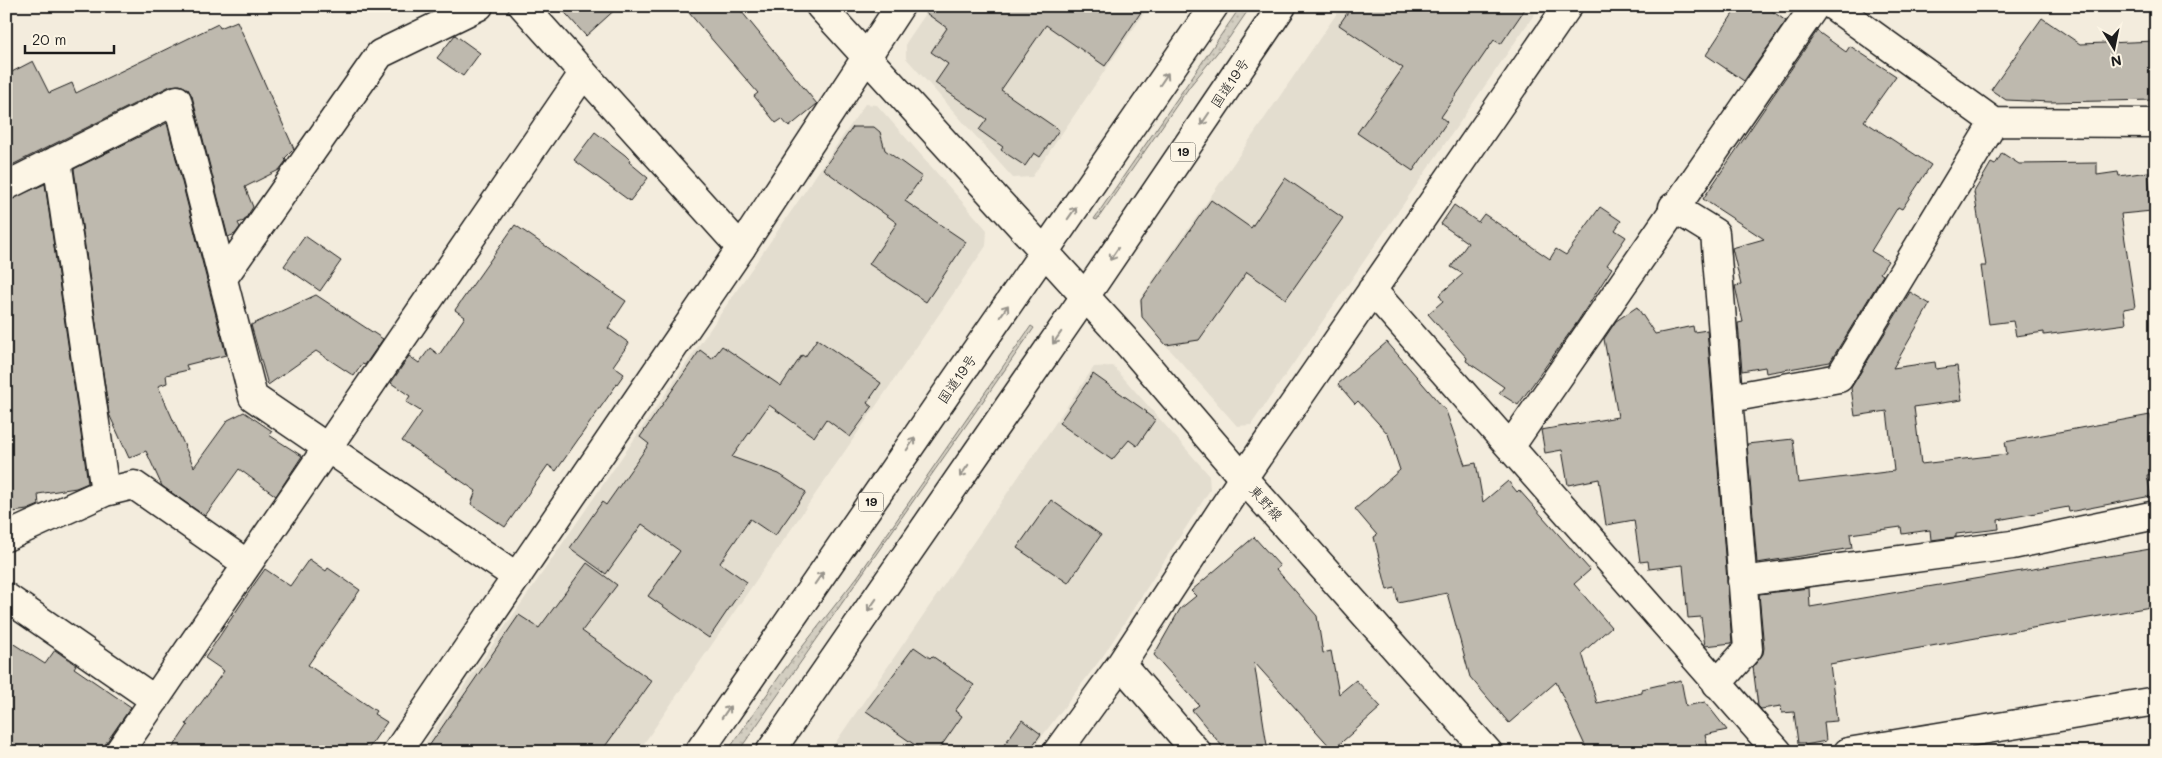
<svg xmlns="http://www.w3.org/2000/svg" width="2162" height="758" font-family="Mali,'Klee One',sans-serif">
  <style>
    .built { fill: #e3ddcf }
    .grass { fill: url(#grass-dots); stroke: #78756e }
    .building { fill: #beb9ae; stroke: #1c1c1c }
    .lines { fill: none; stroke-linecap: round; stroke-linejoin: round }
    .street-casing { stroke: #1c1c1c; stroke-width: 31 }
    .secondary-casing { stroke: #1c1c1c; stroke-width: 31 }
    .highway-casing { stroke: #1c1c1c; stroke-width: 31 }
    .street { stroke: #fcf5e5; stroke-width: 28 }
    .secondary { stroke: #fcf5e5; stroke-width: 28 }
    .highway { stroke: #fcf5e5; stroke-width: 28 }
    .oneway { stroke: #97938b }
    .labels { text-anchor: middle; stroke-width: 5; stroke-linejoin: round; paint-order: stroke }
    .shield { fill: #fcf5e5; stroke: #5f5d58; stroke-width: 1 }
    .shield-label { font-size: 12px; font-weight: bold; fill: #1c1c1c }
    .street-label { font-size: 14px; fill: #1c1c1c; stroke: #fcf5e5 }
  </style>
  <defs>
    <pattern id="grass-dots" width="8" height="8" patternUnits="userSpaceOnUse" patternTransform="scale(1.25)"><rect width="8" height="8" fill="#d3cec1"/><path d="M2 2h.1M6 6h.1" fill="none" stroke="#b5b0a5" stroke-width="1.8" stroke-linecap="round"/></pattern>
  </defs>
  <rect width="100%" height="100%" fill="#f3ecdd"/>
  <filter id="ink" filterUnits="userSpaceOnUse"><feTurbulence type="fractalNoise" baseFrequency=".02" numOctaves="2"/><feDisplacementMap in="SourceGraphic" scale="10" xChannelSelector="R" yChannelSelector="G"/><feConvolveMatrix kernelMatrix="1 2 1 2 8 2 1 2 1" color-interpolation-filters="sRGB"/></filter>
  <g filter="url(#ink)">
    <path class="built" d="M931 6H1149L1032 177 1013 178 906 58V43Z
      M1342 6H1540L1251 425 1237 426 1142 318 1140 299Z
      M865 104 877 105 987 230 986 246 638 752H419Z
      M1113 366 1209 475 1210 490 1103 656 1030 752H829L1094 367Z"/>
    <path class="grass" d="M1241 6H1251L1229 38 1190 86 1097 220 1094 219Z
      M1031 326 1034 328 738 752H727L781 674 858 576Z"/>
    <path class="building" d="M559 6H619L586 36Z
      M683 6H737L817 104 789 127 782 119 776 123 754 96 758 93Z
      M916 6H1145L1105 66 1046 25 1001 90 1059 130 1040 157 1034 153 1025 166 1001 150 1003 147 979 130 987 119 935 83 948 64 931 52 947 28Z
      M1352 6H1527L1501 44 1494 40 1441 117 1447 122 1413 171 1357 133 1403 68 1339 25Z
      M1738 6H1765L1786 21 1744 81 1706 55Z
      M2042 18 2080 44 2156 41V100L2050 102 2006 100 1991 90Z
      M237 21 294 149 285 158 286 161 279 170 245 187 253 207 244 221 238 223 240 227 235 234 228 237 192 96 188 89 180 85 170 86 6 168V75L33 61 49 93 72 83 76 93 218 24 220 28Z
      M1817 31 1846 52 1850 46 1896 76 1864 121 1931 165 1902 209 1898 207 1871 251 1888 261 1880 273 1883 275 1830 362 1766 373 1765 367 1742 371 1738 323 1743 322 1735 286 1741 285 1732 248 1764 239 1703 199Z
      M455 35 480 53 463 76 437 58Z
      M167 123 226 355 186 365 188 370 166 375 167 383 158 386 194 467 228 420 244 412 272 431 269 435 302 456 276 496 239 469 205 516 162 486 146 451 129 458 109 414 74 169Z
      M853 127H874L880 132 885 150 922 177 905 201 966 242 926 302 869 264 897 223 823 169Z
      M595 132 625 155 630 160 629 162 648 178 630 201 574 160Z
      M2002 153 2019 164 2097 163V175L2118 172 2119 176 2148 172 2152 211 2121 214 2135 307 2124 309 2126 324 2044 335V332L2016 336 2013 321 1989 324 1981 266H1986L1974 192 1991 163 1995 165Z
      M1285 178 1343 218 1286 299 1247 272 1199 340 1166 345 1142 317 1141 300 1211 200 1251 228Z
      M45 184 88 483 76 488 38 494 39 505 27 510 6 513V201Z
      M1454 205 1478 222 1484 214 1550 259 1556 249 1566 255 1600 207 1621 221 1615 230 1626 237 1607 265 1612 268 1578 321 1518 405 1499 393 1504 387 1466 361 1467 358 1428 314 1443 301 1439 295 1463 274 1451 267 1468 243 1441 224Z
      M515 225 626 301 608 328 629 343 613 366 624 374 556 471 548 465 505 527 471 504 476 491 402 441 422 412 406 402 410 396 391 383 409 356 419 363 430 348 439 355 465 317 455 310Z
      M305 236 341 261 320 291 284 266Z
      M1910 292 1930 304 1893 368 1935 362 1936 369 1957 366 1962 400 1914 407 1921 464 2007 454 2005 442 2150 415 2156 444V474L2147 475 2151 496 2069 512 2068 507 1998 520 1999 529 1956 534V537L1931 540 1930 530 1902 534 1901 527 1850 534 1852 548 1757 563 1747 444 1793 439 1798 483 1894 471 1887 411 1855 416 1851 388Z
      M316 295 383 339 365 365 362 364 354 376 316 351 268 385 251 325Z
      M1637 307 1655 334 1693 326 1694 332 1707 330 1732 643 1705 646 1701 617 1688 618 1683 565 1649 569 1648 561 1640 562 1634 520 1606 525 1599 479 1568 485 1562 450 1545 453 1541 430 1618 417 1604 339 1616 321Z
      M817 339 881 383 867 403 872 407 850 437 826 419 814 437 769 405 732 457 779 474 806 492 775 536 750 519 720 563 747 582 709 638 648 596 680 551 642 524 606 574 570 548 602 502 606 505 649 444 640 437 700 350 712 359 722 346 781 386 802 355 805 357Z
      M1387 342 1446 411 1465 465 1476 463 1483 502 1508 481 1517 492 1519 490 1590 570 1574 584 1611 627 1582 653 1597 703 1642 693V689L1681 680 1686 706 1705 702 1727 730 1705 735 1709 752H1588L1556 682 1509 723 1470 677 1447 593 1398 603 1395 588 1387 590 1374 537 1377 535 1355 509 1400 470 1388 434 1358 401 1355 404 1338 384Z
      M1093 374 1147 412 1146 413 1155 420 1137 446 1129 440 1112 460 1059 423Z
      M1051 500 1101 535 1068 583 1017 548Z
      M1254 537 1280 566 1276 569 1317 616 1323 653 1331 651 1339 694 1356 680 1381 707 1333 750 1254 662 1268 752H1227L1192 710 1199 705 1154 655 1180 609 1196 596 1191 591Z
      M2156 548V606L1830 664 1837 721 1824 722 1826 741 1805 745 1804 743H1798L1794 712 1782 713 1781 706 1761 709 1758 706 1753 667 1763 654 1764 648 1759 594 1809 588 1810 607Z
      M309 559 326 571 328 568 360 590 308 665 376 711 374 714 387 722 366 752H170L188 725 186 724 224 671 205 658 253 586 265 569 290 586Z
      M587 563 617 585 582 631 652 681 601 752H425L519 615 539 628Z
      M6 639 45 664 55 650 76 665 74 668 131 707 106 743 104 752H6Z
      M914 647 930 658 932 656 974 685 955 711 962 716 937 752H925L866 711Z
      M1022 720 1041 734 1028 752H999Z"/>
    <g class="lines">
      <g class="street-casing">
        <path id="street" d="M1833 6 1994 122 2156 123
          M57 160 105 492 134 485 247 564
          M6 186 177 100 253 397 517 577
          M1673 207 1715 233 1748 649 1717 684
          M223 278 380 54 479 6
          M1372 290 1778 752
          M1730 398 1839 378 1994 122
          M1510 447 1815 6
          M6 537 105 492
          M1742 581 2012 545 2156 515
          M6 597 155 700
          M1121 664 1197 752
          M119 752 583 74
          M397 752 741 248 900 6
          M1057 752 1121 664 1243 478 1568 6
          M1848 752 2156 701"/>
      </g>
      <g class="secondary-casing">
        <path id="secondary" d="M523 6 741 248
          M820 6 1125 340 1243 478 1488 752"/>
      </g>
      <g class="highway-casing">
        <path id="highway" d="M699 752 1214 6
          M770 752 1084 298 1282 6"/>
      </g>
      <use href="#street" class="street"/>
      <use href="#secondary" class="secondary"/>
      <use href="#highway" class="highway"/>
    </g>
    <defs><path id="oneway-shaft" d="M-6 0H5M1.5-3L5.5 0L1.5 3" fill="none" stroke-width="1.6" stroke-linecap="round" stroke-linejoin="round" transform="scale(1.25)"/></defs>
    <g class="oneway">
      <use href="#oneway-shaft" transform="translate(1164 79) rotate(-56)"/>
      <use href="#oneway-shaft" transform="translate(1205 119) rotate(124)"/>
      <use href="#oneway-shaft" transform="translate(1072 213) rotate(-55)"/>
      <use href="#oneway-shaft" transform="translate(1114 254) rotate(124)"/>
      <use href="#oneway-shaft" transform="translate(1004 311) rotate(-55)"/>
      <use href="#oneway-shaft" transform="translate(1057 338) rotate(125)"/>
      <use href="#oneway-shaft" transform="translate(911 444) rotate(-55)"/>
      <use href="#oneway-shaft" transform="translate(964 471) rotate(125)"/>
      <use href="#oneway-shaft" transform="translate(819 578) rotate(-55)"/>
      <use href="#oneway-shaft" transform="translate(872 605) rotate(125)"/>
      <use href="#oneway-shaft" transform="translate(726 712) rotate(-55)"/>
    </g>
  </g>
  <g class="labels">
    <g class="shield">
      <rect x="1170.5" y="142.5" width="25" height="19" rx="4"/>
      <rect x="858.5" y="492.5" width="25" height="19" rx="4"/>
    </g>
    <g class="shield-label">
      <text x="1183" y="156">19</text>
      <text x="871" y="506">19</text>
    </g>
    <g class="street-label">
      <text transform="translate(1230 83) rotate(-56)" y="5">国道19号</text>
      <text transform="translate(957 379) rotate(-55)" y="5">国道19号</text>
      <text transform="translate(1266 503) rotate(48)" y="5">東野線</text>
    </g>
  </g>
  <rect width="2162" height="758" fill="none" stroke="#fcf5e5" stroke-width="25"/>
  <rect x="12" y="12" width="2137" height="733" fill="none" stroke="#1c1c1c" stroke-width="2" filter="url(#ink)"/>
  <g transform="translate(2114 48) rotate(170)" stroke="#fcf5e5" stroke-width="4" paint-order="stroke">
  <path d="M0-4L9 19L0 12L-9 19Z" fill="#1c1c1c"/>
  <text y="-8" font-size="14" font-weight="bold" text-anchor="middle" fill="#1c1c1c">N</text>
  </g>
  <path d="M25 45v8h89v-8" fill="none" stroke="#1c1c1c" stroke-width="2.5"/>
  <text x="32" y="45" font-size="15" fill="#1c1c1c" stroke="#fcf5e5" stroke-width="4" paint-order="stroke">20 m</text>
</svg>
